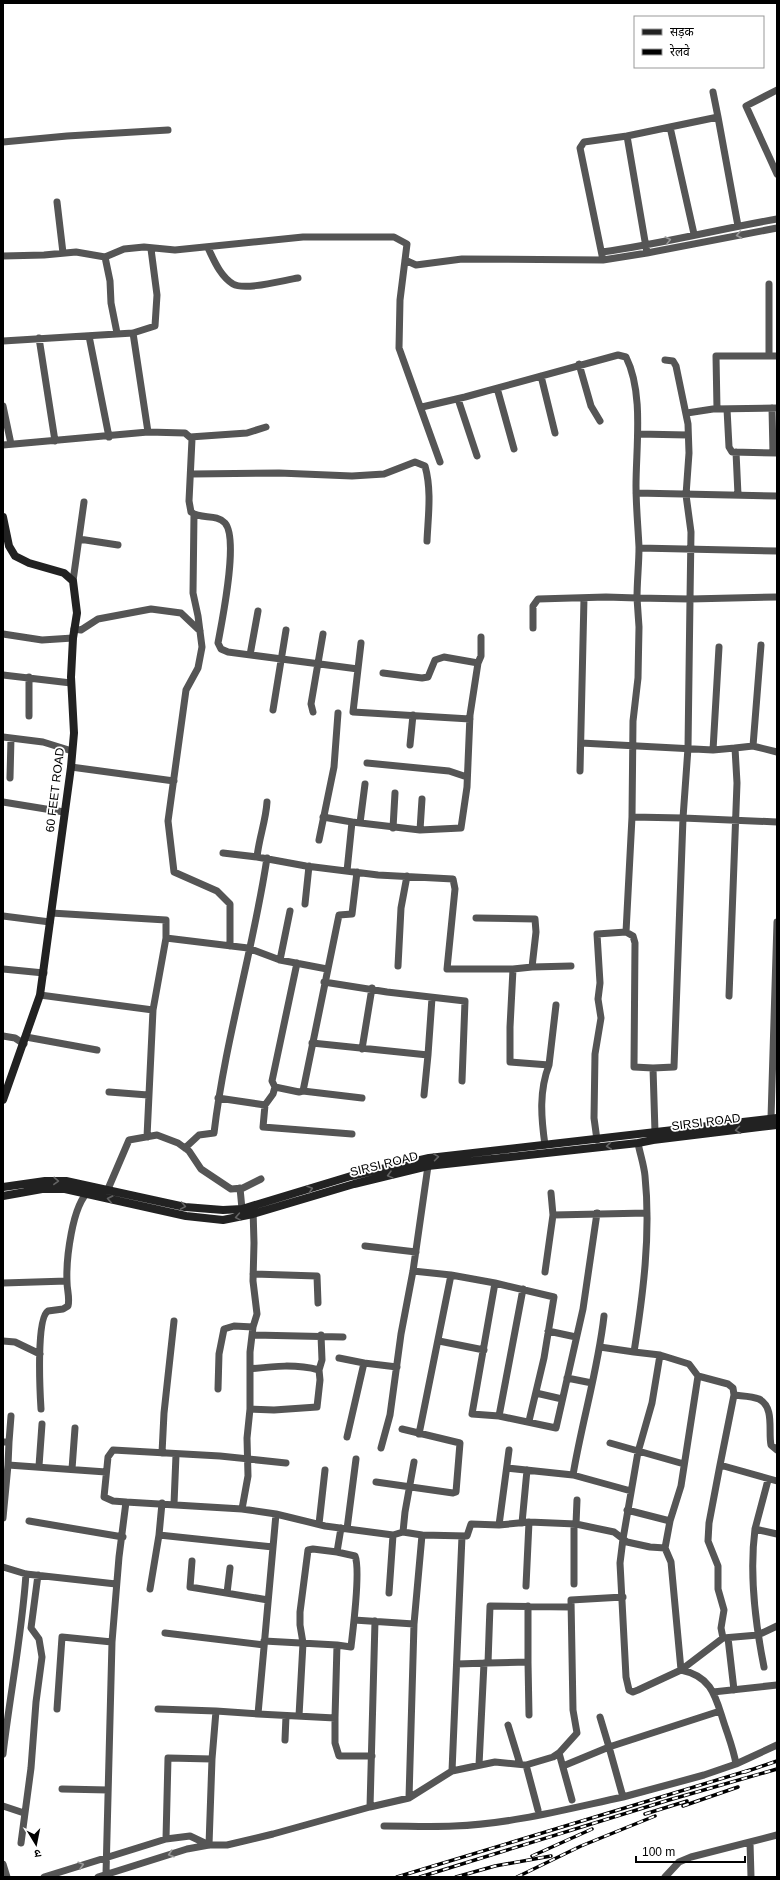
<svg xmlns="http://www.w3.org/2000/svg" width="780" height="1880" font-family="Helvetica,'Noto Sans Devanagari',sans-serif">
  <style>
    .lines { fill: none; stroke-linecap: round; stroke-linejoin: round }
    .street { stroke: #555; stroke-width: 7 }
    .secondary { stroke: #222; stroke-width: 8 }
    .rail-casing { stroke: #000; stroke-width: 3.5 }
    .rail { stroke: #fff; stroke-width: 2; stroke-dasharray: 6; stroke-linecap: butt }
    .oneway { stroke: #999 }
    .oneway2 { stroke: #646464 }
    .labels { text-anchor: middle; stroke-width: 3.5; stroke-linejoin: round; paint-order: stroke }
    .street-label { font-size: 12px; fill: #000; stroke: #fff }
  </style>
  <rect width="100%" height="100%" fill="#fff"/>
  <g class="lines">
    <path class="street" d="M777 90 746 106 777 174
      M713 92 718 117
      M670 127 718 117 738 226
      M627 136 670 127 694 234
      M3 142 67 136 168 130
      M57 202 63 253
      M208 248C214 260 220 276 233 284 245 291 284 280 298 278
      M602 252C661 244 719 229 777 219
      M3 256 44 255 76 252 105 257 124 249 144 247 175 250 303 237H394L407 244 400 300 399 348 440 462
      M105 257 110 281 111 303 117 333
      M405 260 416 265 462 259 603 260 647 253 777 228
      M603 260 580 148 584 142 627 136 647 253
      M769 284V356H777
      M133 333 148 432
      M89 336 109 437
      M39 338 55 441
      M3 341 133 333 155 326 157 295 151 249
      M579 364 591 406 600 421
      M541 376 555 433
      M497 388 514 449
      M458 399 477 456
      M3 406 11 444
      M422 407 465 397 618 355 626 357C644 393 636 446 636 486 636 506 638 526 639 547 639 564 637 581 637 598L606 597 538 599 533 606V628
      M772 408 773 453
      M717 409 716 356H769
      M727 409 729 447 732 452 777 453
      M687 413 713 409 777 408
      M638 434 688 435
      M190 437 247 433 266 427
      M3 445 148 432 185 433 192 439 189 501 191 512C201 520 216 513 225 523 239 539 222 621 218 643L221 649 228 652 358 669
      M736 452 738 495
      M192 474 279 473 352 476 384 474 415 462 425 466C432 491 428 517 427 541
      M636 493 777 496
      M194 514 193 593 198 616 202 647 198 668 186 690 168 821 174 872 217 891 230 904V946
      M79 539 118 545
      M639 548 777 551
      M73 581 84 502
      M74 629 81 630 98 619 151 609 181 613 200 631
      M3 634 42 640 73 638
      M361 643 353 712 470 719
      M250 655 258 611
      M383 673 422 678 428 677 435 660 444 657 478 663
      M3 675 71 683
      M273 710 286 630
      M313 712 311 704 323 634
      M29 716V677
      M3 737 43 742 72 751
      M581 743 713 750 735 748
      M410 745 413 715
      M753 746 777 752
      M713 750 719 647
      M367 763 449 771 467 777
      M71 767 174 781
      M580 771 584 598
      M10 778 11 738
      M3 802 64 812
      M267 802C266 820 259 838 257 857L306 866 378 875 453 879 455 889 447 969H513L532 967 536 932 535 919 476 918
      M323 817 352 822
      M632 817 683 818 688 748 690 599 777 597
      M360 823 365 784
      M393 828 395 793
      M420 830 422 799
      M319 840 334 767 338 713
      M223 853 257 857
      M347 871 352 822 420 830 461 828 467 787 470 715 478 663 481 656V637
      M357 872 352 914 339 915 303 1091 362 1098
      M305 904 309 866
      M51 913 166 920V938L153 1010 147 1137
      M3 916 50 922
      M626 932 632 817 633 721 638 678 639 627 637 598 690 599 691 532 686 495 689 453 688 424 676 366 673 361 665 360
      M166 938 248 948 280 960 327 969
      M280 960 290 911
      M297 963 272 1081 275 1087 299 1092 303 1091
      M398 966 401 908 407 876
      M532 967 571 966
      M3 969 44 973
      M513 969 510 1027V1062L549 1065C539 1091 541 1117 545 1145
      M324 982 387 992 465 1001 462 1081
      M40 995 153 1010
      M729 996 737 783 735 748 753 746 761 645
      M3 1036 15 1038 24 1044
      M26 1037 97 1050
      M312 1043 428 1055 432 998
      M362 1049 372 988
      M549 1065 556 1005
      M109 1092 148 1095
      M424 1095 428 1055
      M218 1098 265 1105 273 1094 275 1087
      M265 1105 263 1127 352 1134
      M771 1118 777 922
      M655 1132 653 1068 674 1067 683 818 777 822
      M597 1140 594 1118 595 1054 601 1018 598 999 600 983 597 934 626 932 633 936 635 943 634 1067 653 1068
      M638 1143C640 1154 644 1165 645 1176 651 1234 643 1295 634 1352L660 1355 689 1364 698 1376 728 1384 733 1388 734 1395 720 1465 777 1481
      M185 1148 199 1135 214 1133C225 1040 253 951 267 858
      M240 1188 242 1209
      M108 1189 129 1140 157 1135 178 1143 189 1151 201 1169 231 1189 243 1188 261 1179
      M551 1193 553 1215
      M365 1246 416 1252
      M413 1271 451 1275
      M545 1272 553 1215 647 1213
      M253 1274 317 1276 318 1303
      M3 1283 67 1281
      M495 1283 472 1414 499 1416 556 1428 583 1309 597 1213
      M604 1316C598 1370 582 1421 573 1475L631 1491
      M548 1331 576 1337
      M253 1335 343 1337
      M3 1341 15 1342 40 1354
      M439 1341 484 1350
      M600 1347 634 1352
      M660 1355 652 1403 638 1452 623 1539 620 1563 626 1677 629 1690 633 1692 638 1690 681 1670 723 1638
      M339 1358 364 1363
      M319 1370 322 1360 321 1335
      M567 1378 592 1383
      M218 1389 219 1354 224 1329 234 1326 253 1327
      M536 1393 562 1399
      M734 1395C742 1396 752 1396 759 1399 775 1407 768 1432 771 1445L777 1450
      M41 1409C40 1393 36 1318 48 1311L63 1309 68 1306C70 1298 67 1290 67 1282 66 1260 72 1205 89 1191
      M250 1409 274 1410 317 1407 320 1380 319 1370C296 1364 274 1366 250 1369
      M499 1416 523 1289
      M419 1434 451 1275 495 1283 554 1297 544 1358 529 1421
      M347 1437 364 1363 397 1367
      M3 1442H9L8 1465
      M9 1442 11 1416
      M610 1443 684 1464
      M381 1448 390 1415 401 1334 413 1271 428 1166
      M162 1453 164 1413 174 1321
      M720 1465 709 1523 708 1541 718 1566V1589L724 1610 721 1628 723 1638 758 1635 777 1626
      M39 1466 42 1424
      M507 1468 573 1475
      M72 1469 75 1428
      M768 1480 755 1529 777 1534
      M376 1482 453 1493 456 1492 460 1443 402 1429
      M126 1502 113 1501 104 1497 108 1457 113 1450 220 1456 286 1463
      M174 1504 176 1455
      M627 1510 670 1521
      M276 1514 325 1526 393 1535
      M3 1518 8 1465 106 1472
      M29 1521 123 1537
      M522 1523 527 1470
      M319 1524 325 1470
      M574 1524V1584
      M576 1524 577 1500
      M499 1525 509 1450
      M347 1529 356 1459
      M755 1529C749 1575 755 1622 764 1667
      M403 1532 422 1535 414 1624 409 1798
      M159 1535 273 1547
      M422 1535 467 1536 471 1524 499 1525 529 1522 576 1524 614 1532 627 1542 650 1547 665 1548 671 1562 681 1670C715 1677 716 1701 726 1729 730 1741 734 1752 736 1764
      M665 1548 670 1521 681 1486 698 1376
      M192 1561 190 1587 268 1600
      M3 1567 26 1574 116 1584
      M526 1586 529 1522
      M150 1589 159 1535 162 1503
      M227 1593 230 1568
      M389 1593 393 1535 403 1532 405 1512 414 1462
      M528 1606V1662L488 1663 490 1606 571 1607
      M354 1620 414 1624
      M375 1621 370 1807 409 1798 452 1771 495 1762 526 1765 553 1757 559 1753 577 1733 573 1710 571 1600 623 1597
      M165 1633 264 1645
      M728 1638 734 1690
      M264 1641 337 1645
      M528 1662 529 1715
      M457 1664 488 1663
      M713 1692 777 1685
      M57 1709 62 1637 112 1642
      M158 1709 216 1711
      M720 1711 609 1747 623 1797 704 1775 736 1764 777 1745
      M258 1714 335 1718 337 1645 351 1647C353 1629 361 1570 355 1556L337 1552 341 1528
      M299 1716 303 1643 300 1625V1612L308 1550 313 1549 337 1552
      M335 1718V1743L339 1756H372
      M508 1725 520 1764
      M285 1740 286 1716
      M559 1753 572 1800
      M3 1754C10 1694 22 1634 26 1574
      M479 1765 484 1663
      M526 1765 538 1810
      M563 1766 609 1747 600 1717
      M452 1771 462 1536
      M62 1789 108 1790
      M3 1806 24 1813
      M384 1826C407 1826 431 1827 454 1826 511 1824 567 1809 623 1797
      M166 1839 168 1758 212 1759
      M750 1842 751 1877
      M21 1843 31 1768 36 1702 42 1657 39 1639 31 1628 38 1575
      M209 1845 212 1759 216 1711 258 1714 276 1514 242 1509 248 1476 247 1438 250 1409V1352L253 1327 257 1314 253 1281 254 1243 253 1209
      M3 1864 7 1877
      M106 1874 112 1642 119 1557 126 1502 242 1509
      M44 1877 166 1839 190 1836 209 1845
      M98 1877 187 1849 209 1845H227L273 1834 370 1807
      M665 1877 679 1862 691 1857 777 1835"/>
    <path class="secondary" d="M3 517 9 546 15 556 29 563 64 573 73 581 77 613 73 638 71 677 74 733 71 767 40 995 3 1100
      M3 1187 45 1181H66L185 1207 223 1210 242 1209 351 1176 429 1158 777 1118
      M3 1196 42 1189H65L186 1216 223 1220 253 1214 354 1184 428 1166 638 1143 653 1140 777 1125"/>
    <g class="rail-casing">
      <path id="rail" d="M745 1772 777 1761
        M683 1806 738 1787
        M645 1814 687 1801
        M532 1856 592 1829
        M397 1877 750 1770
        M420 1877 669 1800 777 1769
        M456 1877 495 1866 551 1856
        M517 1877 581 1846 655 1816"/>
    </g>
    <use href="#rail" class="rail"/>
  </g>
  <defs><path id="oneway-chevron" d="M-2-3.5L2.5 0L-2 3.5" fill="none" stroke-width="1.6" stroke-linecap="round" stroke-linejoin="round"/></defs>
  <g class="oneway">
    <use href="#oneway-chevron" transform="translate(739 235) rotate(169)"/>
    <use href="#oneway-chevron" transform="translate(668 240) rotate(-14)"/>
    <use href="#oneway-chevron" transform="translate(171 1854) rotate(163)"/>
    <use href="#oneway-chevron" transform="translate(81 1865) rotate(-17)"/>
  </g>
  <g class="oneway2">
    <use href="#oneway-chevron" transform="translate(738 1130) rotate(172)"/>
    <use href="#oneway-chevron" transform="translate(609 1146) rotate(174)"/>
    <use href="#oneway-chevron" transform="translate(436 1157) rotate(-8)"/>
    <use href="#oneway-chevron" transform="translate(390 1175) rotate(165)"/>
    <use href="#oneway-chevron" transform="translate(56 1181) rotate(2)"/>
    <use href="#oneway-chevron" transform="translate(310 1189) rotate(-17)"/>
    <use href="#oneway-chevron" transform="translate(110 1199) rotate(-168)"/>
    <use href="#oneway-chevron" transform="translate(183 1206) rotate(10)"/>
    <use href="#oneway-chevron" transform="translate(238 1217) rotate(170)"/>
  </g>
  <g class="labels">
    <g class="street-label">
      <text transform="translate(55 790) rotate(-83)" y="4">60 FEET ROAD</text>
      <text transform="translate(706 1122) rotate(-7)" y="4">SIRSI ROAD</text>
      <text transform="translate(384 1164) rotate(-14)" y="4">SIRSI ROAD</text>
    </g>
  </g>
  <rect width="780" height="1880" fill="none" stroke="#000000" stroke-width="8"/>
  <rect x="634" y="16" width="130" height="52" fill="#ffffff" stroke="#999999"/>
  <rect x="642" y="29" width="20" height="6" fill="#222222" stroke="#999999"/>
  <text x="670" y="36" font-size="12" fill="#000000">सड़क</text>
  <rect x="642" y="49" width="20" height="6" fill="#000000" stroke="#999999"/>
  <text x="670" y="56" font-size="12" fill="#000000">रेलवे</text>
  <g transform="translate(36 1844) rotate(170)" stroke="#ffffff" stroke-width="3" paint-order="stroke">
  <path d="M0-3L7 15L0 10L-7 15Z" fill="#000000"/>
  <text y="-6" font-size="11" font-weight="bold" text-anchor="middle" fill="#000000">उ</text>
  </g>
  <path d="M636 1856v6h109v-6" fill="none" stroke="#000000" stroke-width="2"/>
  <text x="642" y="1856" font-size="12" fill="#000000" stroke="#ffffff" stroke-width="3" paint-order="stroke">100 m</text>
</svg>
